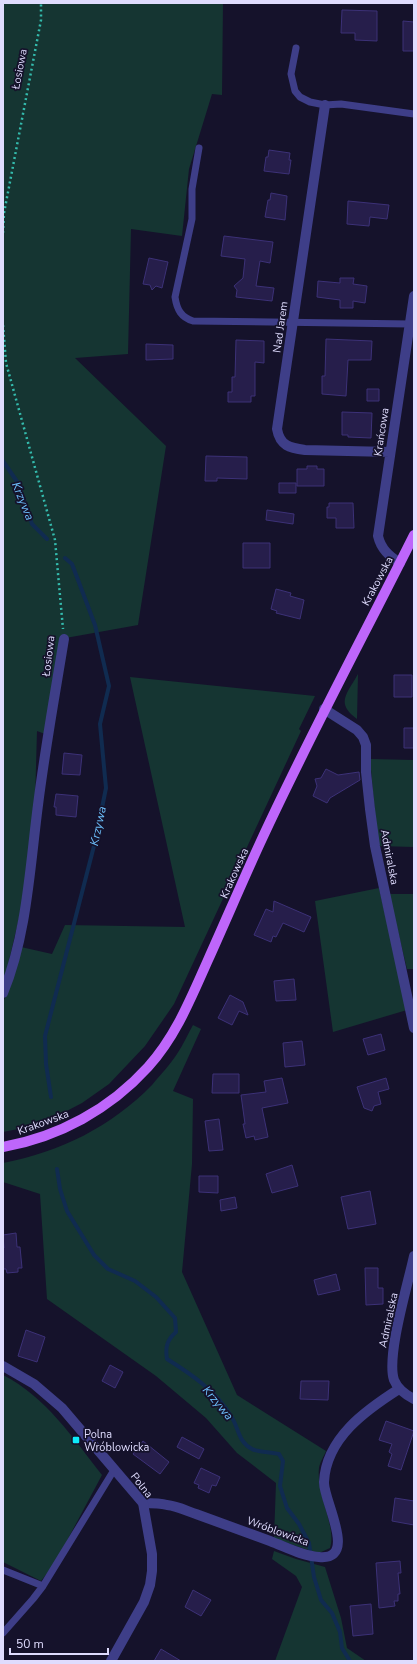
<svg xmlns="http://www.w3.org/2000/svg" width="417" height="1664" font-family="'Nunito Sans',sans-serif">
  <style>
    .green { fill: #153532 }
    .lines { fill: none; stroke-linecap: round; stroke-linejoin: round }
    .stream { stroke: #102b50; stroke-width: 4 }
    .building { fill: #261e4b; stroke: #3c3177 }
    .path { stroke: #34bbad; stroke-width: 2.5; stroke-dasharray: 2 3; stroke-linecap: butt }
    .service { stroke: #3e3e88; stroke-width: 7 }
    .minor { stroke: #3e3e88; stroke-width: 10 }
    .tertiary { stroke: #3e3e88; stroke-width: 10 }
    .primary { stroke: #be66fb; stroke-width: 10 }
    .poi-dot { fill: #0debf9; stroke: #15122b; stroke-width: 1.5 }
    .labels { text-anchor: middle; stroke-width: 3.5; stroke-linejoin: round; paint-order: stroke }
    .street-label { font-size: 11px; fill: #dfdcfe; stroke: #15122b }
    .poi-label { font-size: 11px; fill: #dfdcfe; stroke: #15122b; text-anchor: start }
    .water-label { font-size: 12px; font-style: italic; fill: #6dbffb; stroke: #15122b }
  </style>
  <rect width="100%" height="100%" fill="#15122b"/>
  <path class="green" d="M3 3H223L222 95 212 94 189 169 182 236 131 229 128 354 75 358 166 446 138 625 60 639 45 734 37 731 35 802 23 901 3 986Z
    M358 674 357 719C335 703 347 694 358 674Z
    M130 677 315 696 299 729 301 731 174 1004 145 1046 109 1084 82 1103 57 1116 28 1127 3 1132V1053L4 1048H3V1002L11 984 21 947 52 954 65 925 185 927Z
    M370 759 414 760V847L378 846Z
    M379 888 407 1010 333 1032 315 901Z
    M389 894H414V969H407Z
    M193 1025 201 1029 173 1091 193 1099 192 1164 182 1272 237 1395 326 1451C324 1456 320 1462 319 1468 316 1495 337 1527 330 1548L319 1553 299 1547 274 1538 276 1483 237 1453 206 1418 156 1376 47 1299 40 1194 3 1182V1163C60 1152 111 1127 152 1085 160 1075 170 1065 177 1054 183 1045 188 1034 193 1025Z
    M3 1375C46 1397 73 1438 102 1475L55 1563 41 1581 3 1562Z
    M274 1551 296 1559 325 1567 341 1618 347 1648 366 1661H275L302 1587 296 1576 272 1559Z"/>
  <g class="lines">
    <path class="stream" d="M3 461 18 483 32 524 47 539
      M51 1097 46 1064 45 1036 95 842 106 788 100 724 109 686 95 625 72 564 65 558
      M57 1169 60 1189 67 1211 94 1255 108 1269 135 1281 156 1297 175 1318 176 1332C167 1340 165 1347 167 1359 191 1374 216 1391 231 1416 239 1428 238 1442 252 1449 257 1452 271 1452 279 1454L283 1461 280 1486 287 1508 299 1524 309 1543 314 1577 321 1600 332 1613 340 1632 342 1648 350 1661"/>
  </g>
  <path class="building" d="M342 10 377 11V41L355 40V33H341Z
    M403 21 414 22V51H403Z
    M269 150 290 153 289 160H291L289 174 264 171 266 157H268Z
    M271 193 287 196 285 220 265 217 268 200H270Z
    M348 201 389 205 387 219 370 217 369 226 347 224Z
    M224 236 273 242 270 263 260 261 256 286 274 288 272 301 236 297 237 290 234 286 243 278 245 259 221 256Z
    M149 258 168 262 162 288 156 286 152 290 150 285 143 284Z
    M340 278H354L353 284 367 286 365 303 353 301V308H340V300L317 297 318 281 340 283Z
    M326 339 372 341 371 360H348L346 396 322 394V376H325Z
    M236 340 264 341V363L255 362V396H251V402H228V392H232V377H235Z
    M146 344 173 345V359L146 360Z
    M367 389H379V401H367Z
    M342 412 372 413 371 438 348 437V435H342Z
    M206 456 247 457V479L217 478V481H205Z
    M307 466H317V469H324V486H297V469H307Z
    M279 483H296V493H279Z
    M329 503H353L354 528H336V518H327V507H329Z
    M267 510 294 514 293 524 266 520Z
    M243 543H270V568H243Z
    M276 589 291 593 290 596 304 600 300 619 276 613 277 611 271 609Z
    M394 675H412V697H394Z
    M404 728H414V748H404Z
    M64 753 82 755 80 775 62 774Z
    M326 769 338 775 359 772 360 780 330 798 327 803 313 796 317 786 315 779 321 778Z
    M56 794 78 796 76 817 56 815V807H54Z
    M274 901 311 917 304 932 283 923 276 937 273 936 271 942 254 935 266 909 273 912Z
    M294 979 296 1000 276 1001 274 981Z
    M230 995 243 1002 248 1015 239 1011 232 1025 218 1018Z
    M381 1034 385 1050 368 1055 363 1039Z
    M302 1041 305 1065 285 1067 283 1043Z
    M213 1074H239V1093H212Z
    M282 1078 288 1103 262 1108 268 1137 255 1140 254 1136 246 1138 243 1124H245L241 1095 266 1092 264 1081Z
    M386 1078 389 1089 378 1092 381 1104 374 1106 372 1111 364 1108 357 1087Z
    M219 1119 223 1150 209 1151 205 1121Z
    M292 1165 298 1186 272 1193 266 1174Z
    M199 1176H218V1193L199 1192Z
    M370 1191 376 1224 348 1229 341 1197Z
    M235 1197 237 1208 221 1211 220 1200Z
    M16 1233 17 1247H20L22 1268H18V1272L7 1273 6 1269H3V1249L4 1248 3 1235Z
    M365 1268H378V1288H383V1304L366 1305Z
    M336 1274 340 1290 318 1295 314 1280Z
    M26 1330 45 1337 37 1362 18 1356Z
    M110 1365 123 1372 115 1388 102 1381Z
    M301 1381H329L328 1400 300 1399Z
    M386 1421 414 1431 401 1470 388 1466 392 1454 389 1452 392 1444 379 1440Z
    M182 1437 204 1449 199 1459 177 1447Z
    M143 1441 169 1462 160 1474 133 1454Z
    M201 1468 220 1477 216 1486 212 1485 209 1493 198 1488 199 1485 194 1483Z
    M395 1498 414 1501V1525L392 1521Z
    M400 1561 401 1573H398L400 1594H398V1601H394L395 1606 379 1608 376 1563Z
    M193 1590 211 1600 201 1616 185 1607Z
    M371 1604 373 1634 353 1636 350 1606Z
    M161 1649 181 1661H154Z"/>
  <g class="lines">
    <path class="path" d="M3 233 4 213 41 20V3
      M3 325 6 363 55 540 63 629"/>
    <path class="service" d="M296 48 291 74 295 91 300 97 310 102 325 105 341 104 414 114
      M199 148 192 189V219L175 297C177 310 181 317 193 321L410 324
      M3 1570 43 1586
      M3 1633 33 1599 43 1586 114 1470"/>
    <path class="minor" d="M325 105 277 429C280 446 290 448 305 450L390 452
      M400 563C389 556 381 549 378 536L414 296
      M324 709 357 730 363 737 366 745V772L370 809 375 846 414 1028
      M3 993C27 935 30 866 38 805 45 749 55 694 64 639
      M414 1256C408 1284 386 1356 394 1380 398 1390 406 1395 414 1399
      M143 1503C151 1503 160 1503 167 1505 177 1506 187 1511 196 1514 221 1523 246 1532 270 1541 286 1547 302 1556 319 1557 359 1561 323 1500 324 1482 326 1438 366 1410 399 1389"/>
    <path class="tertiary" d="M3 1366 34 1384 62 1408 143 1503 152 1554V1571L150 1585 144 1602 111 1661"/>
    <path class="primary" d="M3 1147C59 1137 110 1109 148 1067 176 1036 191 998 208 960 226 920 243 880 261 841 309 737 363 637 414 535"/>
  </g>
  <rect class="poi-dot" x="72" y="1436" width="8" height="8" rx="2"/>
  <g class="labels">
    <g class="street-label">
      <text transform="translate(19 69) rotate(-79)" y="4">Łosiowa</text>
      <text transform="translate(280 327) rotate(-82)" y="4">Nad Jarem</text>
      <text transform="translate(381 432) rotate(-81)" y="4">Krańcowa</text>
      <text transform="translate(377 581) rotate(-62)" y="4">Krakowska</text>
      <text transform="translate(48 656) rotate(-83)" y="4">Łosiowa</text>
      <text transform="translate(390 857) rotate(79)" y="4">Admiralska</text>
      <text transform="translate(234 873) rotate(-66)" y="4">Krakowska</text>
      <text transform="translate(43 1122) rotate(-20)" y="4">Krakowska</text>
      <text transform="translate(388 1320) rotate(-78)" y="4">Admiralska</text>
      <text transform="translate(142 1485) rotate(52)" y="4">Polna</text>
      <text transform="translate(278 1531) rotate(20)" y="4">Wróblowicka</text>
    </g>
    <g class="poi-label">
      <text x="84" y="1438">Polna<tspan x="84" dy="13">Wróblowicka</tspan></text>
    </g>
    <g class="water-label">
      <text transform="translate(23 501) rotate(68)" y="4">Krzywa</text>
      <text transform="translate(98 826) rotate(-78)" y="4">Krzywa</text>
      <text transform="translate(218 1403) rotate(50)" y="4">Krzywa</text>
    </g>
  </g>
  <rect width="417" height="1664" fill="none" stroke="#dfdcfe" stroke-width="8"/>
  <path d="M10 1648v6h98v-6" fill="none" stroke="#dfdcfe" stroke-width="2"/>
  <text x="16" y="1648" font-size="12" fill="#dfdcfe" stroke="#15122b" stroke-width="3" paint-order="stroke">50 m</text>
</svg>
